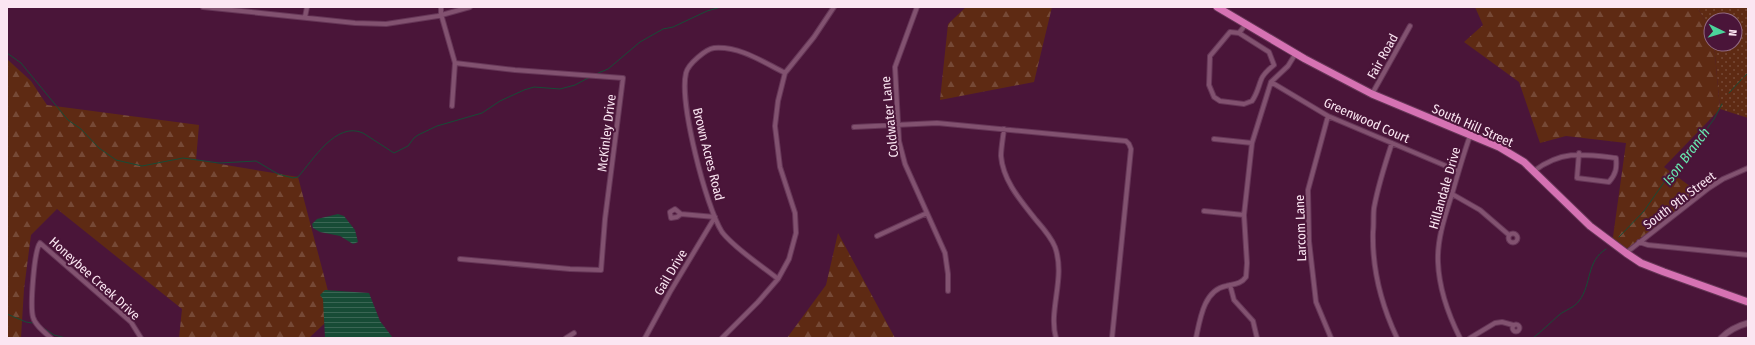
<svg xmlns="http://www.w3.org/2000/svg" width="1755" height="345" font-family="'Fira Sans Condensed',sans-serif">
  <style>
    .grass { fill: url(#grass-dots) }
    .forest { fill: url(#forest-firs) }
    .water { fill: url(#water-rules) }
    .lines { fill: none; stroke-linecap: round; stroke-linejoin: round }
    .stream { stroke: #174c36; stroke-width: 1 }
    .minor-casing { stroke: #663657; stroke-width: 6 }
    .tertiary-casing { stroke: #663657; stroke-width: 7 }
    .primary-casing { stroke: #663657; stroke-width: 9 }
    .minor { stroke: #825270; stroke-width: 4 }
    .tertiary { stroke: #825270; stroke-width: 5 }
    .primary { stroke: #d672b3; stroke-width: 7 }
    .labels { text-anchor: middle; stroke-width: 4; stroke-linejoin: round; paint-order: stroke }
    .street-label { font-size: 13px; fill: #fbe6f2; stroke: #4a1539 }
    .water-label { font-size: 14px; font-style: italic; fill: #68ebb2; stroke: #4a1539 }
  </style>
  <defs>
    <pattern id="grass-dots" width="8" height="8" patternUnits="userSpaceOnUse"><rect width="8" height="8" fill="#5e2a13"/><path d="M2 2h.1M6 6h.1" fill="none" stroke="#764936" stroke-width="1.8" stroke-linecap="round"/></pattern>
    <pattern id="forest-firs" width="22" height="20" patternUnits="userSpaceOnUse"><rect width="22" height="20" fill="#5e2a13"/><path d="M5 1l3.5 6h-7zM16 11l3.5 6h-7z" fill="#764936"/></pattern>
    <pattern id="water-rules" width="6" height="5" patternUnits="userSpaceOnUse"><rect width="6" height="5" fill="#174c36"/><path d="M0 2.5h6" fill="none" stroke="#3a6654"/></pattern>
  </defs>
  <rect width="100%" height="100%" fill="#4a1539"/>
  <path class="grass" d="M1697 7H1748V118L1720 109 1714 44H1735V20H1711V31Z"/>
  <path class="forest" d="M966 7H1052L1034 82 940 100 948 24Z
    M1475 7H1697L1711 31V44H1714L1720 109 1664 167 1702 195 1624 251 1612 244 1626 143 1566 136 1540 143 1519 82 1464 42 1483 25Z
    M7 59 31 81 47 105 199 125 196 160 298 177 328 291 324 302V324L309 338H179L182 309 57 209 31 235 24 289 21 338H7Z
    M838 233 895 338H787L826 285Z"/>
  <path class="water" d="M338 214 344 216 355 230 358 242 353 244 340 236 320 232 313 228 312 224 317 219Z
    M325 290 369 293 380 321 393 338H325L323 299 320 295Z"/>
  <g class="lines">
    <path class="stream" d="M7 53 21 63 68 120 81 129 99 148 116 160 142 166 183 158 219 163 256 161 278 174 293 178 298 177C313 160 336 121 363 133L394 153 408 146 414 138 418 135 437 126 482 113 500 101 524 90 534 87 560 89 575 85 590 77
      M596 74 608 69 640 42 663 29 673 27 707 11 721 7
      M1744 77 1748 73
      M1729 93 1742 79
      M1619 237 1644 211 1667 178 1695 145 1714 119 1722 104
      M7 314 26 322 33 323
      M42 327 54 335 66 338
      M1533 338C1542 331 1550 323 1559 315 1565 310 1574 308 1579 301 1592 284 1586 261 1606 249"/>
    <g class="minor-casing">
      <path id="minor" d="M203 7 355 23 386 24 438 16 470 7
        M441 7V14L455 63 452 106
        M917 7 895 67 899 141 905 164 945 253 948 274V291
        M305 17 307 7
        M1230 32 1239 33 1269 52 1274 65C1269 69 1263 74 1261 80 1258 88 1257 94 1252 101L1244 104 1220 101 1214 97 1209 85 1210 56Z
        M1239 33 1246 24
        M455 63 515 70 623 78 605 219 601 270 570 269 460 259
        M1271 82 1328 116 1458 171
        M1372 94 1410 26
        M1328 116 1308 190 1309 241 1316 302 1331 338
        M854 127 937 123 1126 141 1129 144 1131 149 1112 338
        M1004 129C1003 138 1001 148 1001 156 1003 181 1021 201 1036 220 1043 228 1051 237 1055 247 1066 278 1048 310 1056 338
        M1214 139 1252 143
        M1392 143C1385 164 1378 186 1374 208 1373 216 1374 224 1373 232 1372 270 1381 304 1397 338
        M1534 171C1562 150 1583 154 1616 158 1617 168 1616 174 1609 182L1577 178 1579 153
        M1452 194 1480 210 1509 235
        M1204 211 1244 215
        M1508.5 238a4.5 4.5 0 1 1 9 0a4.5 4.5 0 1 1-9 0Z
        M877 236 927 213
        M1639 242 1648 245 1748 255
        M1626 253 1709 188 1723 179 1748 168
        M778 279C762 266 734 248 722 232 706 207 679 102 686 73 688 64 706 49 714 48 740 46 763 62 785 73
        M1230 285 1234 300 1253 321 1257 338
        M1512.5 328a3.5 3.5 0 1 1 7 0a3.5 3.5 0 1 1-7 0Z
        M51 338C44 332 35 325 33 317 30 306 34 251 40 243L131 322 141 338
        M566 338 574 333
        M645 338 670 292 715 217 681 214 677 217 671 218 670 212 675 209 681 214
        M722 338 758 302 778 279 789 259 796 233 795 213 780 167 775 126 778 101 785 73 814 37 834 7
        M1196 338C1200 319 1204 290 1226 286 1234 284 1241 284 1246 277L1247 263 1244 215 1252 143 1271 82 1288 66 1296 53
        M1460 338C1448 314 1439 289 1438 262 1437 239 1445 216 1452 194 1458 174 1463 155 1470 136
        M1470 338 1495 323 1502 322 1513 325"/>
    </g>
    <g class="tertiary-casing">
      <path id="tertiary" d="M1721 338C1729 330 1737 326 1748 323"/>
    </g>
    <g class="primary-casing">
      <path id="primary" d="M1217 7 1305 59 1372 94 1499 147 1524 162 1590 226 1626 253 1641 263 1664 272 1748 302"/>
    </g>
    <use href="#minor" class="minor"/>
    <use href="#tertiary" class="tertiary"/>
    <use href="#primary" class="primary"/>
  </g>
  <g class="labels">
    <g class="street-label">
      <text transform="translate(1382 56) rotate(-61)" y="5">Fair Road</text>
      <text transform="translate(889 117) rotate(-96)" y="5">Coldwater Lane</text>
      <text transform="translate(1367 120) rotate(24)" y="5">Greenwood Court</text>
      <text transform="translate(1473 125) rotate(24)" y="5">South Hill Street</text>
      <text transform="translate(606 133) rotate(-83)" y="5">McKinley Drive</text>
      <text transform="translate(709 154) rotate(76)" y="5">Brown Acres Road</text>
      <text transform="translate(1444 188) rotate(-74)" y="5">Hillandale Drive</text>
      <text transform="translate(1679 200) rotate(-37)" y="5">South 9th Street</text>
      <text transform="translate(1300 228) rotate(-92)" y="5">Larcom Lane</text>
      <text transform="translate(670 272) rotate(-59)" y="5">Gail Drive</text>
      <text transform="translate(95 278) rotate(42)" y="5">Honeybee Creek Drive</text>
    </g>
    <g class="water-label">
      <text transform="translate(1686 156) rotate(-53)" y="5">Ison Branch</text>
    </g>
  </g>
  <rect width="1755" height="345" fill="none" stroke="#fbe6f2" stroke-width="16"/>
  <g transform="translate(1723 32) rotate(95)"><circle r="19" fill="#4a1539" stroke="#916983"/>
  <path d="M0-3L7 15L0 10L-7 15Z" fill="#4bd49b"/>
  <text y="-6" font-size="11" font-weight="bold" text-anchor="middle" fill="#fbe6f2">N</text>
  </g>
</svg>
